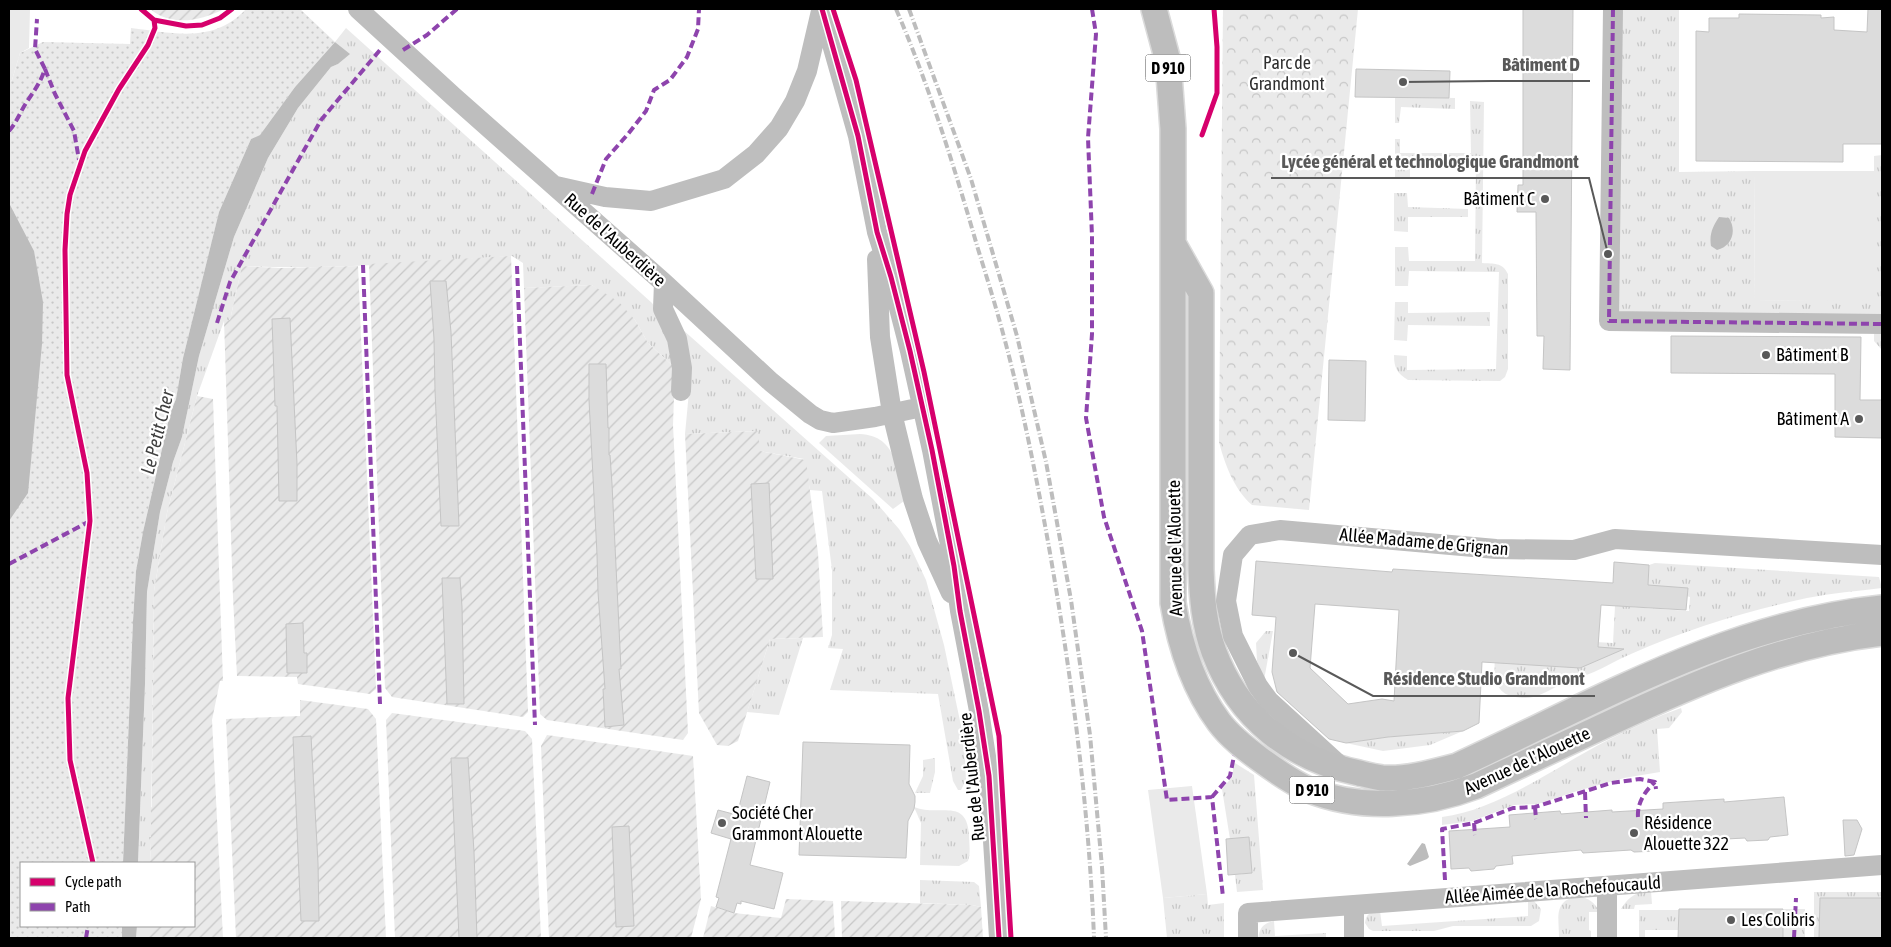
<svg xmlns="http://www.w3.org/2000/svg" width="1891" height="947" font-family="'Asap Condensed',sans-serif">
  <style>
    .grass { fill: url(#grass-tufts) }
    .forest { fill: url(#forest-crowns) }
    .park { fill: url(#park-dots) }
    .garden { fill: url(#garden-furrows) }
    .pitch { fill: #eaeaea }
    .water { fill: #bcbcbc }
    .building { fill: #dcdcdc; stroke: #c5c5c5; fill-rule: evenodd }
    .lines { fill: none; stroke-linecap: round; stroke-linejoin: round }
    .major-casing { stroke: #dbdbdb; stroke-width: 28 }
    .minor { stroke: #bebebe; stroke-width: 20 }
    .major { stroke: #bdbdbd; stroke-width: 25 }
    .rail { stroke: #bdbdbd; stroke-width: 4; stroke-dasharray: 8 2.5 1 2.5; stroke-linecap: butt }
    .quiet { stroke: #8e44ad; stroke-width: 4; stroke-dasharray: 8 4; stroke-linecap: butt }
    .cycleway-casing { stroke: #fff; stroke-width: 8 }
    .cycleway { stroke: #d6006c; stroke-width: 5 }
    .poi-dot { fill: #595959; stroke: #fff; stroke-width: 2 }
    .labels { text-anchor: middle; stroke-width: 4.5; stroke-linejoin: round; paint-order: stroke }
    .shield { fill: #fff; stroke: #4c4c4c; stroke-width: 1 }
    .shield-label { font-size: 16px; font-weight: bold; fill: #000 }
    .park-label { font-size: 18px; fill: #2f2f2f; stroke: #fff }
    .poi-label { font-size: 18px; fill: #000; stroke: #fff; text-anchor: start }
    .street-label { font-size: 18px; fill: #000; stroke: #fff }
    .water-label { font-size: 19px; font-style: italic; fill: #404040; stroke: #fff }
    .leader { fill: none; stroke: #595959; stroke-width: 2 }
    .callout-dot { fill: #595959; stroke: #fff; stroke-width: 2 }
    .callout-label { font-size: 19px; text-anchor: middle; font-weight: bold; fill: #595959; stroke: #fff; stroke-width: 4.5; stroke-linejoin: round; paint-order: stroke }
  </style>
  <defs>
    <pattern id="grass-tufts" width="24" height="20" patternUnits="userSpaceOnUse" patternTransform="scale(1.25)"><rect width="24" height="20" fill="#eaeaea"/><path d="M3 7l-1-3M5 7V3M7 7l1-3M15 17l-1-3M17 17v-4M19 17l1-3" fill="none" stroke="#c7c7c7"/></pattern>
    <pattern id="forest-crowns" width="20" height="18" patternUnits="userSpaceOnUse" patternTransform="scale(1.25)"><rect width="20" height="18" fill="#eaeaea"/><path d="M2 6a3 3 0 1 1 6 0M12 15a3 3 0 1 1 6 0" fill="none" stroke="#c7c7c7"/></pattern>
    <pattern id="park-dots" width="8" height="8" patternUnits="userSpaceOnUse" patternTransform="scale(1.25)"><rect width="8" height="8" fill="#eaeaea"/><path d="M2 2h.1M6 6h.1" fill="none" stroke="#c7c7c7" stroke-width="1.8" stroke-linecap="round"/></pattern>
    <pattern id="garden-furrows" width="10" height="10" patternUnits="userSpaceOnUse" patternTransform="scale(1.25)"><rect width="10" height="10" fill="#eaeaea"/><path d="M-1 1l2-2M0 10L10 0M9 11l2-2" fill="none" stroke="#c7c7c7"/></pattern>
  </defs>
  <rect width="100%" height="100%" fill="#fff"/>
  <path class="grass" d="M1619 9H1679V172L1754 171 1755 301 1874 299V156L1882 155V350L1874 341V319L1619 315Z
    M346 28 652 303C667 325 672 342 675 368L648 343 635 320 592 285 524 288 523 263 512 256C422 262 332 270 242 266L230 320 224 321 197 396 167 513 154 591 151 838H149L151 842 150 863H138L145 684 147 592 160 512 173 462 182 437 199 356 234 237 268 158 298 108 331 67 338 64 349 54 335 42Z
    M1395 97 1455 98V109L1401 107 1399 123H1395Z
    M1470 101 1484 102 1482 263C1494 264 1502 262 1508 274V369L1505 377 1500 381 1408 380C1397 373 1394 368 1394 355L1407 356V370L1496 369 1499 272 1409 271 1408 286H1395V247H1408L1409 261H1475L1476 162H1410V178H1395V139H1400V153H1471Z
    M1394 193H1407L1408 207 1468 209V217H1408V232L1394 231Z
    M1395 302H1408V313L1490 312V326L1408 325 1407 341 1394 340Z
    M682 329 873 499 899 529 910 546 926 580 944 645 964 740 966 780 961 790H958L953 781 938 694 830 690 843 649 828 648 832 635V570L822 491 810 490 804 459 759 451 757 431 685 434 690 381Z
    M860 434C898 436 897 471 904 501L893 509 819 443 826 436Z
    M1655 563 1879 577 1882 588C1857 591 1832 593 1807 598 1747 611 1687 629 1631 654 1618 659 1606 667 1594 672 1582 677 1570 680 1558 686 1541 694 1532 702 1512 696 1489 691 1495 662 1496 644L1506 637 1613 643 1615 606 1689 611 1690 597 1648 585 1649 565Z
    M1266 631H1273L1264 680 1257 661 1256 643Z
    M803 638 779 715 747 712 770 639Z
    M1681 708 1682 712 1669 728 1657 729 1660 772 1624 778 1577 791 1538 804 1514 805 1472 821 1442 825V817C1499 810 1557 766 1608 740 1631 728 1656 717 1681 708Z
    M1463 731 1430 745 1383 751 1346 743 1388 737Z
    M935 758V772L930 793H915L923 776V760Z
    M1235 763 1254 775 1263 890 1237 892 1235 875 1252 873 1249 838 1230 839 1222 789 1233 776V765Z
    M914 807C939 817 966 797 969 834 969 843 971 852 968 861L959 866 920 865 921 823Z
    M920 880 974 882 979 886 981 907 972 905 920 903Z
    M1644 891H1651L1652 904 1635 905 1634 909H1621C1627 899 1633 894 1644 891Z
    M1814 892H1882V898H1820L1819 938H1814Z
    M1207 894 1208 905 1224 903V938H1167L1163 898Z
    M1578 896C1588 898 1595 902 1599 912H1589V930L1591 931V938H1559C1559 917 1553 901 1578 896Z
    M1528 901H1534L1541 909 1539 921 1531 926H1453L1434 931H1373L1369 929 1365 923C1366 913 1371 912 1380 911L1382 926 1528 916Z
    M1783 909H1805V938H1783Z
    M1639 910H1679L1678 930H1645V938H1639Z
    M1274 921 1275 936 1326 933V938H1258C1260 928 1263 923 1274 921Z
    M137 926H149V938H136Z"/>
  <path class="forest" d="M1223 9H1466H1358L1309 510 1252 505C1234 489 1225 465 1219 442Z"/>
  <path class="park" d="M246 9H300L335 42 295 87 260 135 251 139 219 212 183 358 176 399 170 414 143 532 136 571 133 621 123 863H21V926H122V938H9V82L12 80 20 53 43 42 130 44 131 28C173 33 214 44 246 9Z"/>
  <path class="garden" d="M150 9H224C200 21 172 27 150 9Z
    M511 256 528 712 523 717 392 697 385 688 369 264Z
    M242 266 280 268 358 266 376 689 370 694 298 684 297 677 237 676 233 597 224 320H230Z
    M592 285 619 302 635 320 648 343 675 368 673 425 688 733 683 740 547 720 540 714 524 288Z
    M197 396 213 399 223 681H220L212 720 223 938H149V926H194V863H150L151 842H149V837H151V812L150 808 152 807V779L154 591 167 513Z
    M758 431 760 451 806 460 818 553 823 637 770 639 738 741 728 746 717 745 699 713 685 434Z
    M300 700 368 709 376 719 386 938H236L226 719 300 716Z
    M392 713 525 731 532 739 541 938H395L386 720Z
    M547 735 693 756 701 899 691 938H549L541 746Z
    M786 899 833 901 835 938H703L711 906 734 913 781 918Z
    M841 901 972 905 981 907 983 938H842Z"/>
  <path class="pitch" d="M9 9H30L29 48 20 53 12 80 9 82Z
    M1754 171H1874V300L1755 301Z
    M1192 786 1207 894 1163 898 1148 790Z"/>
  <path class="water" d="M335 42 350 54 338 64 331 67 298 108 268 158 234 237 199 356 182 437 173 462 160 512 147 592 145 684 138 863H123L133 621 136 571 143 532 170 414 176 399 183 358 219 212 251 139 260 135 295 87Z
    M9 203 34 251 43 302 42 344 28 493 9 521Z
    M1719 217 1729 218C1737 231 1732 246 1717 250L1711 246C1709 234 1713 226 1719 217Z
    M1422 843 1425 844 1429 857 1427 859 1410 866 1407 864Z
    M122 926H137L136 938H122Z"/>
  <path class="building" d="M1523 9H1573L1570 370 1543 369 1544 336H1537L1536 212H1517L1518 185H1523Z
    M1868 9H1882V144H1843V162L1696 161V31L1709 32V18H1739V14L1821 15V18L1834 17V30L1867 32Z
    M1356 69 1450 71 1449 98 1355 97Z
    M430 281H446L451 332 459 526H441L435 390 434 339Z
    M290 318 297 464V501H279L277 406H275L272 319Z
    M1671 336 1861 337 1860 400H1882V438L1835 437V374L1671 373Z
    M1329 360 1366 361 1365 421 1328 420Z
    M589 364H606L608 428H609V455H610L612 484 621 669H619L624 725 605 727 603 689H605L598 592 597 554 589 400Z
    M769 483 773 579H756L751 484Z
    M1256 561 1392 572 1393 569 1613 583 1614 562 1649 565 1648 585 1688 588 1686 610 1601 605 1598 647 1624 649 1580 668 1482 662 1479 723 1463 731 1388 737 1346 743 1329 739 1277 692 1272 672 1276 617 1252 615ZM1315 604 1399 610 1394 701 1382 699 1348 704 1310 668Z
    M442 578H460L462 607 464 704H447Z
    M303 623 304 653H307V673H287L286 624Z
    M311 736 318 863 319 921H301L293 737Z
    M803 742 910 745 909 784 915 796V802L914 809 908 821 906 858 799 855Z
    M451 758H468L474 852 477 938H459Z
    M747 776 770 782 750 865 783 873 774 909 741 901V904L737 903 734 913 716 907 719 898 716 897 731 839 711 833 718 810 737 815Z
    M1784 797 1788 835 1770 837 1768 840 1747 841 1745 838 1726 839 1666 845V847L1658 848 1657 851 1634 852 1631 850 1583 853 1581 850 1512 856 1513 864 1496 866 1494 869 1471 871 1469 868 1451 869 1449 831 1510 827 1509 815 1560 811 1561 814 1612 810V812L1663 809V803L1724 799V802Z
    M1843 820H1857L1862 829 1854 855 1845 856Z
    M629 826 634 926 616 927 612 827Z
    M1249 837 1252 873 1228 875 1226 839Z
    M1820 898H1882V938H1819Z
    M1679 909H1783V938H1678Z"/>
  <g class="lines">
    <g class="major-casing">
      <path id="major" d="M1154 9 1168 61 1173 129V603C1180 645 1193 687 1219 722 1230 737 1246 749 1261 760 1276 771 1292 782 1309 790 1362 811 1424 806 1476 786 1521 765 1566 744 1610 723 1697 682 1785 644 1882 633
        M1174 245 1201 293V569C1202 597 1204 625 1214 652 1239 718 1291 759 1359 773 1367 775 1374 777 1382 778 1406 780 1434 772 1457 766 1594 703 1729 623 1882 608"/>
    </g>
    <path class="minor" d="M358 9 454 97 664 283 771 382 810 414 820 420 833 423 875 417 922 407
      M822 9 858 136 877 232 891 277 910 351 932 450 954 566 960 611 979 711 989 776 999 938
      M1613 9 1609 321 1882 324
      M556 186 605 197 651 201 724 179 756 154 779 128 795 101 807 71 821 11
      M877 259 880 337 892 413 913 499 927 541 951 593
      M664 283 663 309 677 339 682 368 681 391
      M1338 764 1269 701 1258 686 1233 636 1226 601 1233 555 1250 535 1280 530 1496 549 1574 550 1615 539 1882 555
      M1248 938V913L1882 865
      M1354 938V905
      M1607 938V886"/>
    <use href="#major" class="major"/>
    <path class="rail" d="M896 9C929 85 955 169 978 249 987 278 996 307 1004 337 1023 408 1037 480 1050 553 1072 680 1089 809 1094 938
      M909 9 971 179 1017 336 1046 462 1071 600 1090 735 1102 867 1106 938"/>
    <path class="quiet" d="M1092 9 1096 34 1088 138 1092 236V334L1086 418 1104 517 1142 631 1167 800 1212 797 1223 897
      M1613 9 1609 321 1882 324
      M403 50 427 35 457 9
      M45 69 55 94 74 131 79 160
      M9 131C17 122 21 110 28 100 36 88 40 83 45 69L35 49 37 19
      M592 194 606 159 628 134 646 111 654 90 670 80 687 57 698 29 699 9
      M363 265 380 704
      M517 266 535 725
      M217 323 230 282 321 120 380 50
      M9 564 90 521
      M1585 792 1586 818
      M1212 797 1230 776 1234 756
      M1535 807 1536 819
      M1638 817C1637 803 1645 791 1655 782
      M1474 823 1475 835
      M1445 880 1442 829 1474 823 1513 808 1535 807 1611 783 1640 779 1655 782 1656 789
      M86 938 88 926
      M1794 938 1796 898"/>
    <g class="cycleway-casing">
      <path id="cycleway" d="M141 9 154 20 186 26 202 25 220 18 232 9
        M822 9 858 136 877 232 891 277 910 351 932 450 954 566 960 611 979 711 989 776 999 938
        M833 9 856 80 924 372 999 736 1011 938
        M1202 135 1217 93V47L1214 9
        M93 863 70 760 68 698 90 521 87 473 67 375 65 250 67 214 70 195 85 151 119 89 148 45 155 28 154 20"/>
    </g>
    <use href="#cycleway" class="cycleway"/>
  </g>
  <g class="poi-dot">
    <circle cx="1545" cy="199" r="5"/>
    <circle cx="1766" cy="355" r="5"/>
    <circle cx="1859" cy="419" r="5"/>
    <circle cx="722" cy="823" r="5"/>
    <circle cx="1634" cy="833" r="5"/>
    <circle cx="1731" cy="920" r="5"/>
  </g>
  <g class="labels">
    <g class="shield">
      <rect x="1145.5" y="54.5" width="45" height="27" rx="4"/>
      <rect x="1289.5" y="776.5" width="45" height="27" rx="4"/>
    </g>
    <g class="shield-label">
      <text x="1168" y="74">D 910</text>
      <text x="1312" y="796">D 910</text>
    </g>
    <g class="park-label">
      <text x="1287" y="69">Parc de<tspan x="1287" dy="21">Grandmont</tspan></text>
    </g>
    <g class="poi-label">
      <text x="1535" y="205" text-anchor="end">Bâtiment C</text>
      <text x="1776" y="361">Bâtiment B</text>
      <text x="1849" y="425" text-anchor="end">Bâtiment A</text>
      <text x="732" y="819">Société Cher<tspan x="732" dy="21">Grammont Alouette</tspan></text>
      <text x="1644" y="829">Résidence<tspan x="1644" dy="21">Alouette 322</tspan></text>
      <text x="1741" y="926">Les Colibris</text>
    </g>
    <g class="street-label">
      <text transform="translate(615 240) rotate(42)" y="6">Rue de l'Auberdière</text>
      <text transform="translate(1424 542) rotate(5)" y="6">Allée Madame de Grignan</text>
      <text transform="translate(1175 548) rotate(-91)" y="6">Avenue de l'Alouette</text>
      <text transform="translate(1527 761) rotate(-25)" y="6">Avenue de l'Alouette</text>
      <text transform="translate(972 777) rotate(-96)" y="6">Rue de l'Auberdière</text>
      <text transform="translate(1553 890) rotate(-4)" y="6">Allée Aimée de la Rochefoucauld</text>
    </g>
    <g class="water-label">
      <text transform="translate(157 432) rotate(-76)" y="7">Le Petit Cher</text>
    </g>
  </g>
  <path class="leader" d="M1403 82L1492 81H1590M1608 254L1589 178H1271M1293 653L1373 696H1595"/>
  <g class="callout-dot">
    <circle cx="1403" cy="82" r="5"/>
    <circle cx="1608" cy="254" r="5"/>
    <circle cx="1293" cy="653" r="5"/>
  </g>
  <g class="callout-label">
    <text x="1541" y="71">Bâtiment D</text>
    <text x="1430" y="168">Lycée général et technologique Grandmont</text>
    <text x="1484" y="685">Résidence Studio Grandmont</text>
  </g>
  <rect width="1891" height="947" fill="none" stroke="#000000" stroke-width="20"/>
  <rect x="20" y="862" width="175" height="65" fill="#ffffff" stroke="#999999"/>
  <rect x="30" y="878" width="25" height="8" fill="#d6006c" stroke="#999999"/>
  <text x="65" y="887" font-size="15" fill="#000000">Cycle path</text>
  <rect x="30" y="903" width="25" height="8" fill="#8e44ad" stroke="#999999"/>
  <text x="65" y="912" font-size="15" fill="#000000">Path</text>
</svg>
